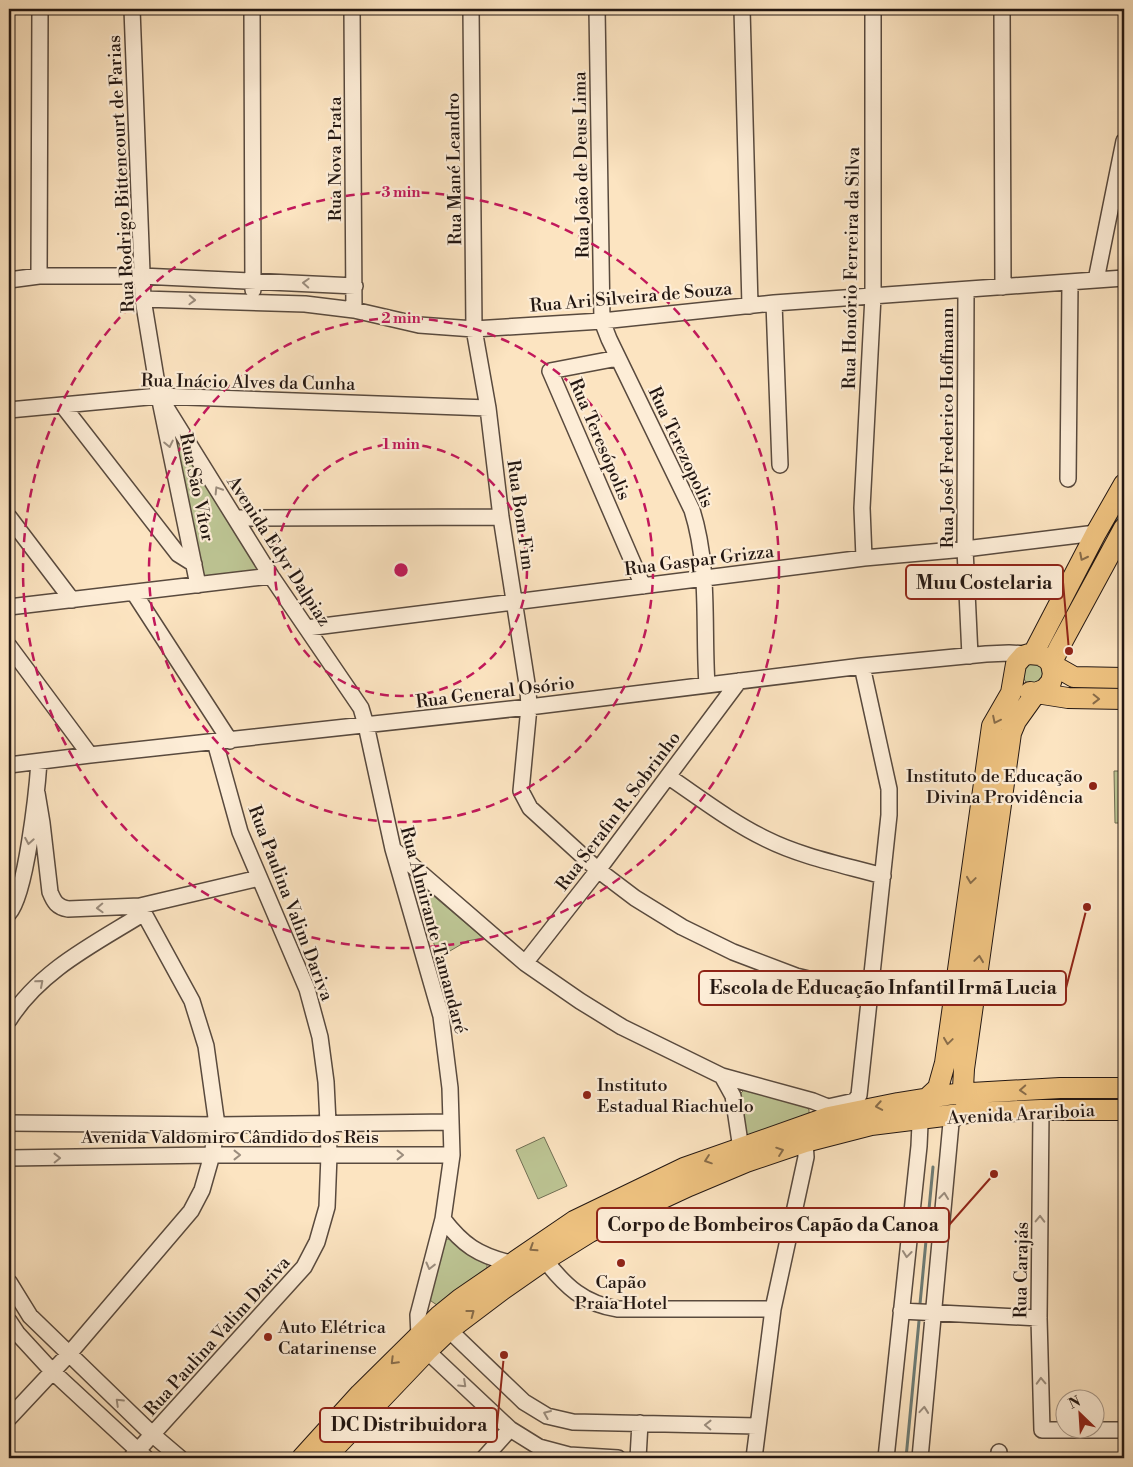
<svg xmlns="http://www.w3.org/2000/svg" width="1133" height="1467" font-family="'Libre Bodoni',serif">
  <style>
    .green { fill: #bdc594; stroke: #706e53 }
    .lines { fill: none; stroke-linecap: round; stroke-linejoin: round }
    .stream { stroke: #6d7b74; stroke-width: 3 }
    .minor-casing { stroke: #594a3e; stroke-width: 18 }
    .major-casing { stroke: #231712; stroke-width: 22 }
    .minor { stroke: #fdedd7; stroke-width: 15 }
    .major { stroke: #eec280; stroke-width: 20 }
    .oneway { stroke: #9b8d7e }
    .oneway2 { stroke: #886c49 }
    .ring { fill: none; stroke: #c2185b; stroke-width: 2.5; stroke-dasharray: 9 6 }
    .poi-dot { fill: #8f2418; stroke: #fdedd7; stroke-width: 2 }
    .labels { text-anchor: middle; stroke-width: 4.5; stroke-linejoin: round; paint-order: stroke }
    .street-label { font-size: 18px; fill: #231712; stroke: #fdedd7 }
    .poi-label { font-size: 18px; fill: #231712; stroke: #fdedd7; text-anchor: start }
    .centre { fill: #c2185b; stroke: #fdedd7; stroke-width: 2.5 }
    .ring-label { font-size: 15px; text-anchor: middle; font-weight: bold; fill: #c2185b; stroke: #fdedd7; stroke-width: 4.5; stroke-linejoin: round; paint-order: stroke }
    .leader { fill: none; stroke: #8f2418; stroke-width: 2 }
    .callout-dot { fill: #8f2418; stroke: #fdedd7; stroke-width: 2 }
    .callout { fill: #fdedd7; stroke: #8f2418; stroke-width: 2 }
    .callout-label { font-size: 19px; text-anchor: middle; font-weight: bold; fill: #231712 }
  </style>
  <rect width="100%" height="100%" fill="#fce4c1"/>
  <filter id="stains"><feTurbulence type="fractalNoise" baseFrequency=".004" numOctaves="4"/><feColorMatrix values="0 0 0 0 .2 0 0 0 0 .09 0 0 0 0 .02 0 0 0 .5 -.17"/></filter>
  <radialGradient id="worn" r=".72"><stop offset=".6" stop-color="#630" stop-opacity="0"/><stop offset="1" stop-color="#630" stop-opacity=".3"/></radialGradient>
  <path class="green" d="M171 428 263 571 202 576Z
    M1033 662 1044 667 1042 682 1027 683C1021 677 1024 673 1026 665Z
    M1114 771H1124V823H1115Z
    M417 882 483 938 467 941 443 955 436 950 415 885Z
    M745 1089 806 1105 809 1110V1115L747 1136 740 1094Z
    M544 1137 567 1186 538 1199 516 1150Z
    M448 1239H451L487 1264V1270L437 1305 431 1301 429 1296 444 1240Z"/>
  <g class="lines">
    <path class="stream" d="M1114 526 1124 507
      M920 1304 933 1167
      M906 1458 919 1321"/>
    <g class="minor-casing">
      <path id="minor" d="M132 9 143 299 159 396 198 585
        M252 9 253 290
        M352 9 354 310
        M471 9 474 329 488 408 501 517 528 690 529 707 521 791 530 808 598 870 635 898 682 927 733 952 796 976 871 994
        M597 9 602 321 609 339 692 510C710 567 703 626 707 685
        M742 9 750 306
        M1002 9 1003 287
        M39 276 40 9
        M9 280 39 276H141L355 286
        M1096 280 1124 141
        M966 290 965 549 970 656
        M143 299 305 304 354 310 419 325 474 329 602 321 774 303 1124 278
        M774 303 780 465
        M618 358 550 371 643 586
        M159 396 271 576 361 708 366 725 393 849 441 1016 450 1088 452 1155 443 1219 418 1315 419 1336 427 1351 510 1429 539 1447 569 1455 618 1458
        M63 406 178 554 194 564
        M9 410 159 396 488 408
        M1068 479 1070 283
        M9 517 72 600
        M235 518 501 517
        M864 558 862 508 873 296V9
        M134 593 230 741
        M9 607 271 576
        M307 628 864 558 965 549 1096 533
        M9 646 90 755
        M9 765 90 755 529 707 862 666 986 654 1009 653 1029 654
        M669 777C700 798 731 822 766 839 802 857 844 865 883 876
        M37 793 42 823 50 892C54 902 57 907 68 909L140 906 259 878
        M393 849 525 963 580 1001 622 1027 722 1076 813 1101 828 1107 829 1117
        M9 913C26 895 37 791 39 762
        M525 963 598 870 739 681
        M9 1020C40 970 96 943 144 913
        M722 1076 733 1096 741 1149
        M828 1107 855 1101 859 1095 889 815V789L862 666
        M1041 1110 1039 1318 1042 1430H1124
        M9 1123 217 1125 451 1122
        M9 1158 212 1155H452
        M443 1219C463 1245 478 1255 510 1263
        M545 1260C565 1286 584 1304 618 1309H773
        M9 1282 30 1316 153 1435 180 1458
        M901 1311 1039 1318
        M9 1321 17 1333 52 1371 146 1458
        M449 1330 524 1402 547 1416 573 1422 757 1426
        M9 1418 69 1354 191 1211 202 1190 212 1155 217 1125 206 1046 192 1001 140 906
        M999 1452V1458
        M131 1458 304 1267 317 1242 327 1207 329 1155 328 1123 326 1082 320 1037 307 989 240 832 215 742
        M484 1458 510 1429
        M638 1458 640 1423
        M754 1458 773 1309 806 1157 805 1142
        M886 1458 919 1146 920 1124 919 1119
        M920 1458 951 1123 958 1115"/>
    </g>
    <g class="major-casing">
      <path id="major" d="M1033 654 1096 533 1124 484
        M1030 692 1068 698 1124 699
        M924 1101 938 1088 945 1063 992 726 1011 693 1016 664 1023 656 1029 654 1040 655 1047 659 1051 664 1074 677 1124 678
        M966 1106 967 1098 963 1088 964 1069 1011 733 1016 721 1036 693 1045 689 1051 682 1053 674 1051 664 1060 646 1124 528
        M302 1458 360 1394 439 1316 460 1299 574 1221 684 1168 829 1117 898 1103 954 1094 1060 1088H1124
        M325 1458 427 1351 449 1330 502 1290 545 1260 590 1232 689 1186 746 1162 805 1142 871 1125 968 1113 1041 1110H1124"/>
    </g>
    <use href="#minor" class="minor"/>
    <use href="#major" class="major"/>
  </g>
  <defs><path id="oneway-chevron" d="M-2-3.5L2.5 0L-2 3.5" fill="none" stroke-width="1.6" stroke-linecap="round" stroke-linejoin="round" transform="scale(1.25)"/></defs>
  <g class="oneway">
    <use href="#oneway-chevron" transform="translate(306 283) rotate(-177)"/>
    <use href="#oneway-chevron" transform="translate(192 300) rotate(2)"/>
    <use href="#oneway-chevron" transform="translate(169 444) rotate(78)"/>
    <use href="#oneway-chevron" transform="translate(218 490) rotate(-122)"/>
    <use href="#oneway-chevron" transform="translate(29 841) rotate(100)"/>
    <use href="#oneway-chevron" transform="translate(100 908) rotate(178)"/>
    <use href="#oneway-chevron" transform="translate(40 983) rotate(-41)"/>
    <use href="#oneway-chevron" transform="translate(237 1155)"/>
    <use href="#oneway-chevron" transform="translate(400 1155)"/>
    <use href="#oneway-chevron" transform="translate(57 1158) rotate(-1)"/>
    <use href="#oneway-chevron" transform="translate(944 1196) rotate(-84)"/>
    <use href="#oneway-chevron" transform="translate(1040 1219) rotate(-89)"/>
    <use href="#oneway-chevron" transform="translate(907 1254) rotate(96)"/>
    <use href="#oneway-chevron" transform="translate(430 1266) rotate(104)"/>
    <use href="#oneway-chevron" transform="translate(1041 1381) rotate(-92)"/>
    <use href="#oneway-chevron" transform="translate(463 1384) rotate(43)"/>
    <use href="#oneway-chevron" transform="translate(119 1402) rotate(-136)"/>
    <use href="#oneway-chevron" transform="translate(924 1410) rotate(-85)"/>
    <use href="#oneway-chevron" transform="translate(547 1414) rotate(-157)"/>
    <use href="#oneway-chevron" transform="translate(708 1425) rotate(-179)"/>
  </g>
  <g class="oneway2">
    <use href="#oneway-chevron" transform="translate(1083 557) rotate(117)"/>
    <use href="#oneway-chevron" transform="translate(1096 699) rotate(1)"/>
    <use href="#oneway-chevron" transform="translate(996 720) rotate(116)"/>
    <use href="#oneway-chevron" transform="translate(971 880) rotate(98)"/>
    <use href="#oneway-chevron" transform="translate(979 959) rotate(-82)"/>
    <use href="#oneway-chevron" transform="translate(948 1041) rotate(98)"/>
    <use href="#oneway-chevron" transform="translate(1023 1090) rotate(177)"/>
    <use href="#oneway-chevron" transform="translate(879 1106) rotate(170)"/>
    <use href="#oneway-chevron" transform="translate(780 1151) rotate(-19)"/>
    <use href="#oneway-chevron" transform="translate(708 1160) rotate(161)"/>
    <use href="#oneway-chevron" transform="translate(533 1248) rotate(147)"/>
    <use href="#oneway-chevron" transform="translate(471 1313) rotate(-37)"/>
    <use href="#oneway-chevron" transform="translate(394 1361) rotate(135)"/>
  </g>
  <g class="ring">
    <circle cx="401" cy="570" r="126"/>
    <circle cx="401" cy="570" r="252"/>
    <circle cx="401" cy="570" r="378"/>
  </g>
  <g class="poi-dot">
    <circle cx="1093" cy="786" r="5"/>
    <circle cx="587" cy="1095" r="5"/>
    <circle cx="621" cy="1263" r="5"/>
    <circle cx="268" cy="1337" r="5"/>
  </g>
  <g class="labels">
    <g class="street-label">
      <text transform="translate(335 159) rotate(-90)" y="6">Rua Nova Prata</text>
      <text transform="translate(581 165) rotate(-91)" y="6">Rua João de Deus Lima</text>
      <text transform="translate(454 169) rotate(-91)" y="6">Rua Mané Leandro</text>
      <text transform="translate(121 174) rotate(-93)" y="6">Rua Rodrigo Bittencourt de Farias</text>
      <text transform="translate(851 268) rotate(-89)" y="6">Rua Honório Ferreira da Silva</text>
      <text transform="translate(631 297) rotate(-5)" y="6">Rua Ari Silveira de Souza</text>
      <text transform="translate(248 382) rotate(1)" y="6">Rua Inácio Alves da Cunha</text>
      <text transform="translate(947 428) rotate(-90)" y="6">Rua José Frederico Hoffmann</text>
      <text transform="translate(600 439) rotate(67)" y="6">Rua Teresópolis</text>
      <text transform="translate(681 447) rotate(65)" y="6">Rua Terezopolis</text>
      <text transform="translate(197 487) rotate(78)" y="6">Rua São Vítor</text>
      <text transform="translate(521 515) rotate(82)" y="6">Rua Bom Fim</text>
      <text transform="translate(279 551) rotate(57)" y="6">Avenida Edyr Dalpiaz</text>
      <text transform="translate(699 560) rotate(-7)" y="6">Rua Gaspar Grizza</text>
      <text transform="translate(495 692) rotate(-7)" y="6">Rua General Osório</text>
      <text transform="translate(618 811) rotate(-53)" y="6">Rua Serafin R. Sobrinho</text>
      <text transform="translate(291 903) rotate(69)" y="6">Rua Paulina Valim Dariva</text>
      <text transform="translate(434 930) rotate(75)" y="6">Rua Almirante Tamandaré</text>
      <text transform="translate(1021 1114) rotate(-3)" y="6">Avenida Arariboia</text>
      <text x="230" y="1143">Avenida Valdomiro Cândido dos Reis</text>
      <text transform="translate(1021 1270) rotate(-89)" y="6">Rua Carajás</text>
      <text transform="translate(217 1336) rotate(-48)" y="6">Rua Paulina Valim Dariva</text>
    </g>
    <g class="poi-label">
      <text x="1083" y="782" text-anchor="end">Instituto de Educação<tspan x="1083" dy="21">Divina Providência</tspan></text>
      <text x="597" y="1091">Instituto<tspan x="597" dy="21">Estadual Riachuelo</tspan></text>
      <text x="621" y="1288" text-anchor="middle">Capão<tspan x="621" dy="21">Praia Hotel</tspan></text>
      <text x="278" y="1333">Auto Elétrica<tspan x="278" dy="21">Catarinense</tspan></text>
    </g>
  </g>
  <circle cx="401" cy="570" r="8" class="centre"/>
  <g class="ring-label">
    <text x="401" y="197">3 min</text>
    <text x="401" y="323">2 min</text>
    <text x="401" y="449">1 min</text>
  </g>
  <path class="leader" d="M1069 651L1063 582M1087 907L1066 988M994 1174L949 1225M504 1355L497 1425"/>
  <g class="callout-dot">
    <circle cx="1069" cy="651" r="5"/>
    <circle cx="1087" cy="907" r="5"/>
    <circle cx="994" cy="1174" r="5"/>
    <circle cx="504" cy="1355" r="5"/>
  </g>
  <g class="callout">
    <rect x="906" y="565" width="157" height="34" rx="5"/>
    <rect x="699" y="971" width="367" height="34" rx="5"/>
    <rect x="597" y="1208" width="352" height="34" rx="5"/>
    <rect x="320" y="1408" width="177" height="34" rx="5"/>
  </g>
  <g class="callout-label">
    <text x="984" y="589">Muu Costelaria</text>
    <text x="883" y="994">Escola de Educação Infantil Irmã Lucia</text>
    <text x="773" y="1231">Corpo de Bombeiros Capão da Canoa</text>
    <text x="409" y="1431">DC Distribuidora</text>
  </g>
  <rect width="1133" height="1467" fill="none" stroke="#fce4c1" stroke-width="30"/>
  <rect x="10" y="10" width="1113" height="1447" fill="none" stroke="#231712" stroke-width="2.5"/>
  <rect x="15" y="15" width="1103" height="1437" fill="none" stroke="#231712"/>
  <g transform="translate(1080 1414) rotate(335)"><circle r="24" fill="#fdedd7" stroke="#a69788"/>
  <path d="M0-4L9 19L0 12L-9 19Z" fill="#8f2418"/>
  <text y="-8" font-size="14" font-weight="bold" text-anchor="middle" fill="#231712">N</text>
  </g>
  <rect width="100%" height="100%" filter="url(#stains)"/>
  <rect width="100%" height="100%" fill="url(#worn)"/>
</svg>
